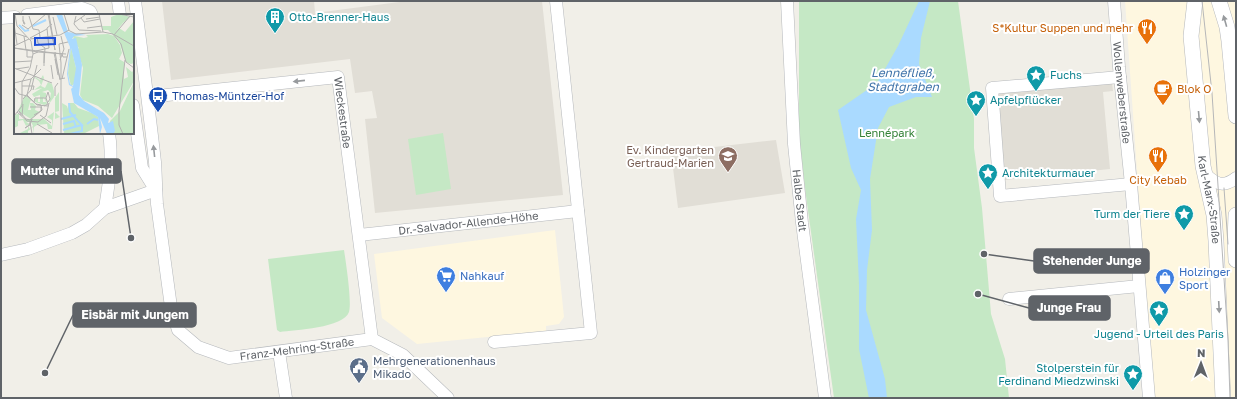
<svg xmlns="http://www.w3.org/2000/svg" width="1237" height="399" font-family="'Golos Text',sans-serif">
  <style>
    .commercial { fill: #fef7e0 }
    .education { fill: #e1ded6 }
    .green { fill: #c5e8c5 }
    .water { fill: #aadaff }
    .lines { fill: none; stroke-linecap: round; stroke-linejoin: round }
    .minor-casing { stroke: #b5b8bc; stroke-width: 13 }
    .tertiary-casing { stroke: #b5b8bc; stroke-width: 16 }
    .minor { stroke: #fff; stroke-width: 12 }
    .tertiary { stroke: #fff; stroke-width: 15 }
    .tram { stroke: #b6b7b8; stroke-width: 1 }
    .oneway { fill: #979a9d }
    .labels { text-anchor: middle; stroke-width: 4; stroke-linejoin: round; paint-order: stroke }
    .culture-label { font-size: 11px; fill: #0d838f; stroke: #fff; text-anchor: start }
    .food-label { font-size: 11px; fill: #c56008; stroke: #fff; text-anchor: end }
    .street-label { font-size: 11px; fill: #5f6368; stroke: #fff }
    .transit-label { font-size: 11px; fill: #164399; stroke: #fff; text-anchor: start }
    .park-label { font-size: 11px; fill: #348238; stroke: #fff }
    .education-label { font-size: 11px; fill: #785e54; stroke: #fff; text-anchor: end }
    .shop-label { font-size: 11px; fill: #366cbe; stroke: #fff; text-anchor: start }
    .service-label { font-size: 11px; fill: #4e5e75; stroke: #fff; text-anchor: start }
    .water-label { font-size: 12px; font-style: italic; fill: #4174aa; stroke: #fff }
    .inset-river { fill: none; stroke: #aadaff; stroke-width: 2 }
    .inset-road { fill: none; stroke: #b3b3b1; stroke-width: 1 }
    .view { fill: #1d4ed8; fill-opacity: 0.15; stroke: #1d4ed8; stroke-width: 2 }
    .inset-edge { fill: none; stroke: #5f6368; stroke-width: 2 }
    .leader { fill: none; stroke: #5f6368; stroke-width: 1.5 }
    .callout-dot { fill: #5f6368; stroke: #fff; stroke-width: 1.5 }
    .callout { fill: #5f6368; stroke: #5f6368; stroke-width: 1.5 }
    .callout-label { font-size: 12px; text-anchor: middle; font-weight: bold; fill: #fff }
  </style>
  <rect width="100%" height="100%" fill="#f1efe8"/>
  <path class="commercial" d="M1125 1H1236V398H1153Z
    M555 230 564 317 559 324 546 326V331L417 344 382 318 374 254Z"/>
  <path class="education" d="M162 1H314L315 13 407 1H542L563 195 375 213 365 119 377 118 372 91 355 93 350 59 171 80Z
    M1112 83 1113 91 1103 92 1110 169 1005 180 997 94Z
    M776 140 785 193 678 208 671 152Z"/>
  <path class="green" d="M799 1H958L974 119V148L982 208 991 314 1005 359 1009 398H834L806 196 799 136Z
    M443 133 451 189 416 195 408 139Z
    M344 250C346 263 352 302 349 312 344 328 294 330 280 332L277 330 268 259Z"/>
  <path class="water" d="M919 1H930L921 38 919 64 932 97H916L889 107 878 128 870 179 872 230 867 270 866 310 885 379 887 398H869L859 349V284L856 219 861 190 851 168 838 110 877 83 898 46Z"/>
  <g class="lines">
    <g class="minor-casing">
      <g id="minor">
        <path d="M118 1 120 15"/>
        <path id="s1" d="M135 1C142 55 149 108 155 162 156 176 156 190 157 204L171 307 178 330 198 347 229 358 372 339 403 355 448 398"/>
        <path id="s2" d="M787 1 794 144 802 223 825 398"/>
        <path id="s3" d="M1114 1 1119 67 1131 184 1149 398"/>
        <path d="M27 15 82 8 90 11 92 15"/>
        <path d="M1 18 15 17"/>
        <path d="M1120 77 992 88 1000 196 1131 184"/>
        <path id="s4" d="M148 97 338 77 372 339"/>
        <path d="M133 105 142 168 155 189"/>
        <path d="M1205 174C1216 184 1223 188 1236 178"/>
        <path d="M105 208C109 183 113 159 109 133"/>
        <path id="s5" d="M359 235 578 211"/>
        <path d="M1 255 28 249 72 233 86 225 105 208 156 190"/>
        <path d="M1009 299 1139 286"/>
        <path d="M494 342 591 333 556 1"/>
        <path d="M279 352 286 398"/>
      </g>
    </g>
    <g class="tertiary-casing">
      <g id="tertiary">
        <path id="s6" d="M1195 1 1191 36 1203 166 1214 215 1216 241 1223 398"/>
        <path d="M1219 1 1227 27 1229 41 1236 116"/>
        <path d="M1236 215 1235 241 1236 260"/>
      </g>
    </g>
    <use href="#minor" class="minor"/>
    <use href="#tertiary" class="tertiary"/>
    <path class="tram" d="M1202 1 1212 93 1228 340 1230 398
      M1224 188 1228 244"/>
  </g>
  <defs><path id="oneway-solid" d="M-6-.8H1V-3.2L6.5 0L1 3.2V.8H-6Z"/></defs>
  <g class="oneway">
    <use href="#oneway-solid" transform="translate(1225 21) rotate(-106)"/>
    <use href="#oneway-solid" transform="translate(299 81) rotate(174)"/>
    <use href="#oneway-solid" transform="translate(1199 117) rotate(85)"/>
    <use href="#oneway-solid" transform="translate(154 151) rotate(-96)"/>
    <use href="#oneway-solid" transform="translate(1219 307) rotate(87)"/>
  </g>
  <defs>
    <g id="building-pin" transform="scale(1)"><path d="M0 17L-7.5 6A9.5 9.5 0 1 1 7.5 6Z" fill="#0f9aa8" stroke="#fff"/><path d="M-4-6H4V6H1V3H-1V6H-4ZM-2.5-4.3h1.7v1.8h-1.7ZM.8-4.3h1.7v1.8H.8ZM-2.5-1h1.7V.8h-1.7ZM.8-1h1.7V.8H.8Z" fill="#fff"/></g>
    <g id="restaurant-pin" transform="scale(1)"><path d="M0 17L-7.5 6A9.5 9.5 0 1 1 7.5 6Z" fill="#e8710a" stroke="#fff"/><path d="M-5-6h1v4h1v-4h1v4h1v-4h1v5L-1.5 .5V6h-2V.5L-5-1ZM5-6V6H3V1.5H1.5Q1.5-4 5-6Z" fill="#fff"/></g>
    <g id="sight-pin" transform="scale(1)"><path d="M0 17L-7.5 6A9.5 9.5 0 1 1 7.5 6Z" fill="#0f9aa8" stroke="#fff"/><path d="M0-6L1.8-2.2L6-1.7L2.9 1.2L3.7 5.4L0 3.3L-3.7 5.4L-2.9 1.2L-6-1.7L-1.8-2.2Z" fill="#fff"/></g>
    <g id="cafe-pin" transform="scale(1)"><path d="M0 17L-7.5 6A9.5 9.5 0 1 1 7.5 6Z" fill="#e8710a" stroke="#fff"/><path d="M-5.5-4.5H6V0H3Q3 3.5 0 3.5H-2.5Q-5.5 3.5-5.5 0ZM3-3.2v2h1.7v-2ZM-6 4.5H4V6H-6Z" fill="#fff"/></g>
    <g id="bus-pin" transform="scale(1)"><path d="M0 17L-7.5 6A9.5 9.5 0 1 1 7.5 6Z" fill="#1a4fb4" stroke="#fff"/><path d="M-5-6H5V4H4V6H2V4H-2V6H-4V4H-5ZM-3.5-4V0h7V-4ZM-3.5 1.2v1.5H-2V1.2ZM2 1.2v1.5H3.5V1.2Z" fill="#fff"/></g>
    <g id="school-pin" transform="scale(1)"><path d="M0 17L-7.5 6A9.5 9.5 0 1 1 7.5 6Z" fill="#8d6e63" stroke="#fff"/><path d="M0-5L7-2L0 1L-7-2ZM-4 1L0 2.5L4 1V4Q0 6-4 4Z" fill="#fff"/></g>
    <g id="supermarket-pin" transform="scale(1)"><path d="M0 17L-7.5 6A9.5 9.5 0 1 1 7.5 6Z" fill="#3f7fe0" stroke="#fff"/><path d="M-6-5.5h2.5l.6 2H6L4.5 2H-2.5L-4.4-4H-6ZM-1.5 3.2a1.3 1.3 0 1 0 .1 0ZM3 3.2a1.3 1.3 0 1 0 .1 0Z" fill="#fff"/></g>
    <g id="shop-pin" transform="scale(1)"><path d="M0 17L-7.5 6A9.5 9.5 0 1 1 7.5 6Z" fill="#3f7fe0" stroke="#fff"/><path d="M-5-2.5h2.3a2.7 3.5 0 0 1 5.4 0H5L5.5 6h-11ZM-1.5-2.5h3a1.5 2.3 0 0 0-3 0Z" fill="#fff"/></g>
    <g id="civic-pin" transform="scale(1)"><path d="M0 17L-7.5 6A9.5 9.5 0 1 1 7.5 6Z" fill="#5c6f8a" stroke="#fff"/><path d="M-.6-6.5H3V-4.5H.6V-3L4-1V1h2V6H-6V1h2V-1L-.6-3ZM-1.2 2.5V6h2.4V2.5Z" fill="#fff"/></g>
  </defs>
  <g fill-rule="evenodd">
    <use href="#building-pin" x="275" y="17"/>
    <use href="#restaurant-pin" x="1147" y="28"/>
    <use href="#sight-pin" x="1036" y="75"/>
    <use href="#cafe-pin" x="1163" y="89"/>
    <use href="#bus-pin" x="158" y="96"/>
    <use href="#sight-pin" x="976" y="100"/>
    <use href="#school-pin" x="728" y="156"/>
    <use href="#restaurant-pin" x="1158" y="156"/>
    <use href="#sight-pin" x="988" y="173"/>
    <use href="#sight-pin" x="1184" y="214"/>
    <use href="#supermarket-pin" x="446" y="276"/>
    <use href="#shop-pin" x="1165" y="278"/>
    <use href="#sight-pin" x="1159" y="310"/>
    <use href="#civic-pin" x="359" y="367"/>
    <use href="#sight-pin" x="1133" y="374"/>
  </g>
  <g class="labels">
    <g class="culture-label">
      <text x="289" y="21">Otto-Brenner-Haus</text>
      <text x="1050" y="79">Fuchs</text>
      <text x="990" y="104">Apfelpflücker</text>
      <text x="1002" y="177">Architekturmauer</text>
      <text x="1170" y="218" text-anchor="end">Turm der Tiere</text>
      <text x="1159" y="338" text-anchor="middle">Jugend - Urteil des Paris</text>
      <text x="1119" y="372" text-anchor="end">Stolperstein für<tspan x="1119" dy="13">Ferdinand Miedzwinski</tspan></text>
    </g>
    <g class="food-label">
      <text x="1133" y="32">S*Kultur Suppen und mehr</text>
      <text x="1177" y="93" text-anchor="start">Blok O</text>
      <text x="1158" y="184" text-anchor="middle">City Kebab</text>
    </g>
    <g class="street-label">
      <text dy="4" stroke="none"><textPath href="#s3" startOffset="92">Wollenweberstraße</textPath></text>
      <text dy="4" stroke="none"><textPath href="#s4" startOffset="227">Wieckestraße</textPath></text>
      <text dy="4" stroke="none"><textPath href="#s6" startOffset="200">Karl-Marx-Straße</textPath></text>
      <text dy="4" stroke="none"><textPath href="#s2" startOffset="200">Halbe Stadt</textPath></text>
      <text dy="4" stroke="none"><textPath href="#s5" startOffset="110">Dr.-Salvador-Allende-Höhe</textPath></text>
      <text dy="4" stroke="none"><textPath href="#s1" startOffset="460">Franz-Mehring-Straße</textPath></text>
    </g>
    <g class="transit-label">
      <text x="172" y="100">Thomas-Müntzer-Hof</text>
    </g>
    <g class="park-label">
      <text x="887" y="137">Lennépark</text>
    </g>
    <g class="education-label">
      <text x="714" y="154">Ev. Kindergarten<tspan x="714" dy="13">Gertraud-Marien</tspan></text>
    </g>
    <g class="shop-label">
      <text x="1179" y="276">Holzinger<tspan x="1179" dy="13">Sport</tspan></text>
      <text x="460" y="280">Nahkauf</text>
    </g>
    <g class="service-label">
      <text x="373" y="365">Mehrgenerationenhaus<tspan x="373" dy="13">Mikado</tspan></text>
    </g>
    <g class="water-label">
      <text x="903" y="77">Lennéfließ,<tspan x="903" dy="14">Stadtgraben</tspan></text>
    </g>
  </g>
  <g transform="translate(14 14)">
    <rect width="120" height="120" fill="#f1efe8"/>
    <path d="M105 0 116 3 109 9 102 17 105 14 111 18 120 7V49L117 50 112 48 105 27 94 16H89L88 12H97V3ZM51 20 70 24 74 23 72 21 94 20 100 22 106 31 108 39 105 45 110 48V65L114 63 112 53 118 58 120 56V67L98 104 84 92 69 86 66 81 69 54 63 35 65 34 60 29 61 25 57 26 60 24 59 23 54 24ZM57 33 63 58 60 70 57 72 54 59ZM29 61 30 64 27 72 31 74 34 68 38 70 40 77V83L35 90 37 79 34 76 28 78 32 79V83L29 84V88H32L30 84H32L33 90 30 91 21 88V85L24 84V88H26V81L20 83 18 80 28 74 20 76 27 71 25 67 21 64 17 67 21 63 26 66ZM120 68V120H98L96 107 106 97ZM45 78V97L41 98 46 103 41 105V84ZM11 81 17 86 16 88 14 96H17L16 89H19L22 92 21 96 26 98 17 105 4 97ZM48 89 53 92V95L55 89H60L64 94 78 99 84 103 85 112 69 120H50ZM40 98 38 115H34L33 110 23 111 20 113V120L19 113 14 117V120H4L14 115V112L16 115 19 112 17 108H12L16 110 12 112 9 106 4 107V112L0 114V102L3 100H5V105H30L38 112V106L33 103Z" fill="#c5e8c5"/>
    <path d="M42 0H48L54 18 72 21 60 22 58 25 62 24 68 51 65 81 70 87 90 99 95 105 94 109 99 107 101 117 99 120H93L86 104 88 113 86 120 84 103 60 89 57 75 59 73 55 71 53 60 56 33ZM57 34 62 54 59 72 56 70 54 59Z" fill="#aadaff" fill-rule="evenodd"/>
    <path class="inset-river" d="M5 11 11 17 15 16M19 12 32 6M55 89 56 98 63 106M47 105 62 101M49 110 60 107 62 113M73 110 80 105 84 106M49 116 68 111 63 106M56 120 68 117V111"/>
    <path class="inset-road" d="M34 0 41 36M35 0 41 36M50 0 55 16M85 0 89 18M105 0 120 3M9 2V7L10 10H11L9 6M15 2 19 15 25 16 26 23M62 2 60 10 65 16 87 17M39 3 43 21M67 4 70 8 86 5M72 5 86 3M61 8 71 1M0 10 3 30M8 11 14 15 32 0M73 14 88 12M54 16 62 20 89 18 99 20 107 30 112 48 120 54M1 19 13 23M100 21 116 2M101 21 120 32M10 22 12 36M23 23 24 29 31 34 30 49M16 24 33 15M16 25 46 21 55 16M0 32 15 25M0 34 24 38M0 34 48 40 49 43H53M13 36V43H19M22 37 35 34 33 14 38 10M41 38 46 66M40 39 46 65 51 64M19 40 24 38 52 40M41 45 44 61M46 46 50 35 47 22M0 48 17 47M47 49V120M47 49 45 30 54 28M37 51 39 65M30 52V39M0 54 38 69M2 55 15 53M48 65 55 35M0 69 17 65 27 55M8 72H20L19 76M0 73 5 80 13 82 23 91 34 92M41 82V73L44 69M32 84 34 78 36 85 34 88M9 85 17 76 23 51M20 88 21 84H32L34 90 30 92M16 93H27V97L20 101M105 97 111 46M105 97V111L109 120M3 98 13 107 24 108 32 102 35 89M7 101 5 97 12 105 16 106 28 96 27 91 22 90 13 81 17 65M26 101 37 109M0 102 8 92V68L16 54 19 40 17 27 3 12 1 0M8 102 9 90M18 105 16 111 11 114 15 111ZM16 108 18 120M23 110 38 119"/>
    <path class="view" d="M21 24H41V30L21 31Z"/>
    <rect width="120" height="120" class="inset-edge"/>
  </g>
  <path class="leader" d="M131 238L121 171M984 254L1034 261M978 294L1029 308M45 373L73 315"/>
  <g class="callout-dot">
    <circle cx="131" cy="238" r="4"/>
    <circle cx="984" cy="254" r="4"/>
    <circle cx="978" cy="294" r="4"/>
    <circle cx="45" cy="373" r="4"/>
  </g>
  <g class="callout">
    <rect x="12" y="159" width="109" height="24" rx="4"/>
    <rect x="1034" y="249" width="115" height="24" rx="4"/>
    <rect x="1029" y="296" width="81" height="24" rx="4"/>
    <rect x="73" y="303" width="123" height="24" rx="4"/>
  </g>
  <g class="callout-label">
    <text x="67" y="175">Mutter und Kind</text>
    <text x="1092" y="265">Stehender Junge</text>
    <text x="1069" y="312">Junge Frau</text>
    <text x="135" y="319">Eisbär mit Jungem</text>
  </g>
  <rect width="1237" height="399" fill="none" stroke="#5f6368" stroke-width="4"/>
  <g transform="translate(1201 363) rotate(1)" stroke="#ffffff" stroke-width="3" paint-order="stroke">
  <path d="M0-3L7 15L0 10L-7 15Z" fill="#5f6368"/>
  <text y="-6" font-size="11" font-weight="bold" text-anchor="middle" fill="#5f6368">N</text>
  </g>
</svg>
